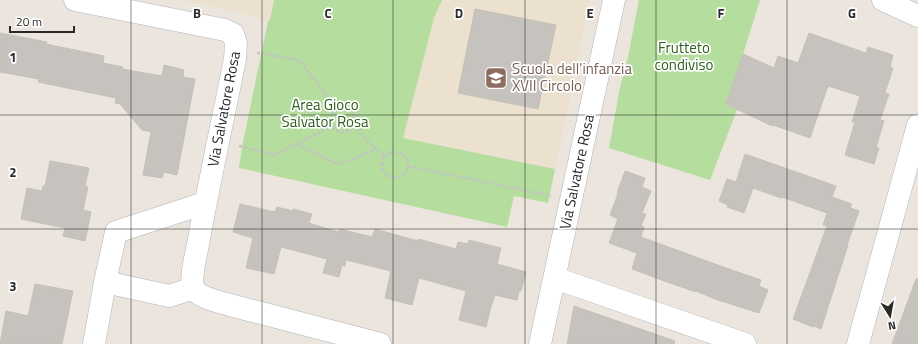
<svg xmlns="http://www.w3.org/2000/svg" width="918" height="344" font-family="'Titillium Web',sans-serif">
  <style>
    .education { fill: #ebe1ce }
    .green { fill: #b4dd9e }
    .building { fill: #c6c2bd; stroke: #c6c1b7 }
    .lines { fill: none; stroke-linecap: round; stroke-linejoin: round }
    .minor-casing { stroke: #b1b3bc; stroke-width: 23 }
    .path { stroke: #c3c3c3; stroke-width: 2.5; stroke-dasharray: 3 2; stroke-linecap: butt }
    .minor { stroke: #fff; stroke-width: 22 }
    .grid { fill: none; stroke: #2a2a2a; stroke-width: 1; stroke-opacity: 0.55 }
    .labels { text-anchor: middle; stroke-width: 3.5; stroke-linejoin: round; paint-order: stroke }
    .park-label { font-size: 15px; fill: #2e6120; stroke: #fff }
    .education-label { font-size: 15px; fill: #785e54; stroke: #fff; text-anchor: start }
    .street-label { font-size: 15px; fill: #2a2a2a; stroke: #fff }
    .grid-label { font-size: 13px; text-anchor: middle; font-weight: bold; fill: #2a2a2a; stroke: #fff; stroke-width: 3.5; stroke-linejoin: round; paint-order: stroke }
  </style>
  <rect width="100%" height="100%" fill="#ebe5dd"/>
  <path class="education" d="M182 0H274L270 20 268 21 249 15Z
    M442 0H590L555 169 403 138 434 18Z"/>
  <path class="green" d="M274 0H442L434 18 403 138 555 169 548 203 514 196 507 227 239 168 242 147 268 21 270 20Z
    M639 0H760L739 67 726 104 737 110 710 180 609 148 620 87 628 57Z"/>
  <path class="building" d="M475 9 556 25 538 109 458 93Z
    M0 33 47 42 46 44 104 56 103 63 123 67 122 69 162 76 164 65 184 70 183 77 195 79 177 175 164 172 162 178 143 175 151 132 142 130 120 104 115 103 116 98 38 82 39 79 0 72Z
    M809 33 866 53 868 47 893 55 890 67 893 68 885 93 889 94 880 120 884 121 876 147 879 148 874 164 845 155 855 122H852L860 96 828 86 810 138 773 125 772 126 726 104 743 54 774 68 778 56 798 63Z
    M745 154 836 186 832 197 852 204 850 208 859 211 847 245H848L821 329 814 326 813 327 793 319 827 226 823 225 827 213 782 197 781 198 753 188 744 213 727 207 728 205 719 201 727 179 736 182Z
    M50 161 89 168 85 186 88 187 83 210 91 212 85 241 63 236 65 228 21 219 27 188 42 191 43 186H45Z
    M625 171 645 178 642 187 651 191 642 213 646 214 641 226 644 227 641 237 726 268 761 280 759 286 768 290 759 313 715 299 696 291V292L667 282 632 269 637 253 609 243 618 219 610 215 618 194 617 193Z
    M240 204 275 212 277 207 293 211V209L312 214 309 223 338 232 340 229 372 237 375 229 418 241V239L456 249 458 242 468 244 469 240 501 248 497 264 526 272 521 291H519L517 300 495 295 490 310 486 327 459 320 466 291 419 278 412 305 385 298 391 271 346 260 345 266 342 265 339 277 323 273 327 259 281 247 274 274 246 268 253 238 233 232Z
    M916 279H918V344H892Z
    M35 284 73 291 62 344H0L6 311 28 316Z
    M574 306 675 341 674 344H567Z"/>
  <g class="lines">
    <g class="minor-casing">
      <path id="minor" d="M75 0 225 30 233 34 236 43 235 59C223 119 210 178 199 239 197 251 190 276 193 287 197 298 221 302 230 305L380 344
        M883 0 918 16
        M555 278 745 344
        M194 288 169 296 105 282 116 232 205 203
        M94 344 105 282
        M540 344 614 0
        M858 344 918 125"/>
    </g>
    <path class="path" d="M257 53 299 60 337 109
      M331 120a12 12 0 1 1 24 0a12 12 0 1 1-24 0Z
      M353 126 379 152 385 156
      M297 144 337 164 353 159 376 149
      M239 146 275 155 332 126
      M382 165a13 13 0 1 1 26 0a13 13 0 1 1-26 0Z
      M408 166 551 196"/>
    <use href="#minor" class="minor"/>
  </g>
  <path class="grid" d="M131 0V344M262 0V344M393 0V344M525 0V344M656 0V344M787 0V344M0 115H918M0 229H918"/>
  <defs>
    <g id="school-square" transform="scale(1.15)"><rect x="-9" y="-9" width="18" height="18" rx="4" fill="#8d6e63" stroke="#fff"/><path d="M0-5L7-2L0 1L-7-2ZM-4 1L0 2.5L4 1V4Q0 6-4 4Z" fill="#fff"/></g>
  </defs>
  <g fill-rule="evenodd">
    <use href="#school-square" x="496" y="78"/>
  </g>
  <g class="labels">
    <g class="park-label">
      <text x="684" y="53">Frutteto<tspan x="684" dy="17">condiviso</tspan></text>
      <text x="325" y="110">Area Gioco<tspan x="325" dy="17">Salvator Rosa</tspan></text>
    </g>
    <g class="education-label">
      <text x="512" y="74">Scuola dell'infanzia<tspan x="512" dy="17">XVII Circolo</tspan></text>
    </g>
    <g class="street-label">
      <text transform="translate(224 109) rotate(-79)" y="5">Via Salvatore Rosa</text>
      <text transform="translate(577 172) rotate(-78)" y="5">Via Salvatore Rosa</text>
    </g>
  </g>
  <g class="grid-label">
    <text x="197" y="18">B</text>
    <text x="328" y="18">C</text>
    <text x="459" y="18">D</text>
    <text x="590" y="18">E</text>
    <text x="721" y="18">F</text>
    <text x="852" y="18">G</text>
    <text x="13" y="62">1</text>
    <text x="13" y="177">2</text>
    <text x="13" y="291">3</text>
  </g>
  <g transform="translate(890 316) rotate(169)" stroke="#ffffff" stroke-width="3" paint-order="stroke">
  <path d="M0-3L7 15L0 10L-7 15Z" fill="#2a2a2a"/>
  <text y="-6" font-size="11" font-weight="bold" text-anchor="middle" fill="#2a2a2a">N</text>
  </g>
  <path d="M10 26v6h64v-6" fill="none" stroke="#2a2a2a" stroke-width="2"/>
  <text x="16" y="26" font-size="12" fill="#2a2a2a" stroke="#ffffff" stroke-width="3" paint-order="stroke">20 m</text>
</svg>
